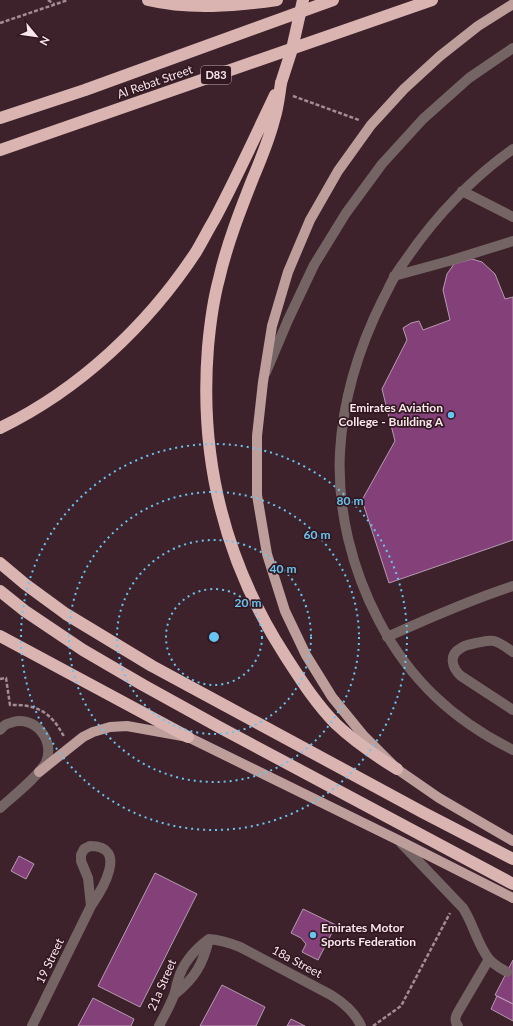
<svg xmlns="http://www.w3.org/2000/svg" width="513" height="1026" font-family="Lato,sans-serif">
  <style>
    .building { fill: #834079; stroke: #b69bb1 }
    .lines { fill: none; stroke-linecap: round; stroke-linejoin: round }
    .path { stroke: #a38c93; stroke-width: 2.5; stroke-dasharray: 4 2; stroke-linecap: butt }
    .service { stroke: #746564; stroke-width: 10 }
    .minor { stroke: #746564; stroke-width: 10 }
    .tertiary { stroke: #746564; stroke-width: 10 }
    .primary { stroke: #bd9e9b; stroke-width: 10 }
    .motorway { stroke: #dab4b1; stroke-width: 12 }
    .motorway-bridge { stroke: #dab4b1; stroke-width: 12 }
    .ring { fill: none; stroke: #68c4f0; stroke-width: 2; stroke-dasharray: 2 4 }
    .poi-dot { fill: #68c4f0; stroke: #321821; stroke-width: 1.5 }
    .labels { text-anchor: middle; stroke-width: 3.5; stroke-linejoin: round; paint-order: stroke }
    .shield { fill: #321821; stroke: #bea9af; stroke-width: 1 }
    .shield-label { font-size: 11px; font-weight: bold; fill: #fae7ec }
    .street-label { font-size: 12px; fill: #fae7ec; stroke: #321821 }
    .poi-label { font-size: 12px; font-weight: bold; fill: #fae7ec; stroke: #321821; text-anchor: end }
    .centre { fill: #68c4f0; stroke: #321821; stroke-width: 2 }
    .ring-label { font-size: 12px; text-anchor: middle; font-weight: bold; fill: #68c4f0; stroke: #321821; stroke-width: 3.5; stroke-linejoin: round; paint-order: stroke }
  </style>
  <rect width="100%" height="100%" fill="#3d222b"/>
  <path class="building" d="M472 259 482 262 495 274 505 299 513 297V540L389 583 362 500 395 441 382 389 407 340 403 328 411 323 419 321 423 330 450 320 443 290 447 274 454 264Z
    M19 856 34 864 26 879 11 871Z
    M155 873 197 894 140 1007 98 986Z
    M303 909 336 925 318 960 302 952 306 944 301 938 291 933Z
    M513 960V1004L495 995Z
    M222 985 265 1007 256 1026H200Z
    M497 996 513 1004V1021L491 1009Z
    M93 998 134 1019 131 1026H78Z
    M291 1019 305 1026H287Z"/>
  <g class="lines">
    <path class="path" d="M48 0 54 4
      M0 23 68 0
      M293 96 359 120
      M0 679 6 678 10 705C36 704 51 712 63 735L64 734
      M373 1026 401 1006 450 913"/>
    <path class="service" d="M513 149C471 179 436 216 407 258 403 264 398 270 395 276 390 284 387 292 383 299 359 347 343 399 340 452 337 510 352 570 379 621 410 680 453 720 513 750
      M462 191 513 217
      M394 276 449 261 513 241
      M266 372 288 320 314 265 346 213 382 164 423 119 469 78 513 48
      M387 637C429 618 470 600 513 586
      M513 652C507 648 501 643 494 641 488 640 482 642 476 643 471 644 465 645 461 648 448 655 452 668 461 676L513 710
      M401 843 463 908C473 923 478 946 489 959 494 965 500 968 507 972
      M458 1026C454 1021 455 1017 458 1012L489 959"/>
    <path class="minor" d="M90 846C129 846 102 890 91 906L88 878 81 861V855L84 849Z
      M209 939C220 940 230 943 240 947L331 995C344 1003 355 1012 361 1026
      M175 994C195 978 203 964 209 939
      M32 1026 91 906
      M159 1026C164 1016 170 1006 174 995 176 991 176 985 178 980 183 963 194 950 209 939"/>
    <path class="tertiary" d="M0 730C2 728 4 725 7 724 9 723 11 723 13 722 36 716 55 741 46 762 40 775 11 798 0 808"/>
    <path class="primary" d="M513 4 478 26 440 56 404 89 371 125 338 171 310 220 288 272 272 326 263 382 257 436V495L267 554 285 611 306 655 332 697 363 735 397 769 439 798 513 841
      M39 772 83 737 93 732 110 727 127 726 188 737 398 840 513 898"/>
    <path class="motorway" d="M148 0C190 10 235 6 277 0
      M281 83C279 96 278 108 274 120 269 140 261 159 253 178 240 211 227 244 219 279 213 301 210 325 208 347 199 459 225 563 286 657 301 680 316 704 336 724 355 742 376 756 397 769
      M0 118 85 90 333 0
      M0 150 432 0
      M0 428C79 390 148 325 196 252 202 242 208 230 214 220 236 179 255 137 275 95
      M0 563 25 584 66 614 152 666 424 813 513 859
      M0 591 25 611 83 650 143 685 219 727 513 884
      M0 636 188 737"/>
    <path class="motorway-bridge" d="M281 83 292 49 303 0"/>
  </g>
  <g class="ring">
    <circle cx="214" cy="637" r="48"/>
    <circle cx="214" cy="637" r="97"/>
    <circle cx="214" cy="637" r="145"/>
    <circle cx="214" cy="637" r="193"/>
  </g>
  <g class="poi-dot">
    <circle cx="451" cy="415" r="4"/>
    <circle cx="313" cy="935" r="4"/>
  </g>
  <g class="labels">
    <rect class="shield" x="201" y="66" width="30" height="18" rx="3"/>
    <g class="shield-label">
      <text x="216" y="79">D83</text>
    </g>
    <g class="street-label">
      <text transform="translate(155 82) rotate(-19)" y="4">Al Rebat Street</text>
      <text transform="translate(50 961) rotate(-64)" y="4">19 Street</text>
      <text transform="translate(297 962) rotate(28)" y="4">18a Street</text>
      <text transform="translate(162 985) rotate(-67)" y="4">21a Street</text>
    </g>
    <g class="poi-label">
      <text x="443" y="412">Emirates Aviation<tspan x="443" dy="14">College - Building A</tspan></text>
      <text x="321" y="932" text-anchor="start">Emirates Motor<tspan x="321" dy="14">Sports Federation</tspan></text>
    </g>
  </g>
  <circle cx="214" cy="637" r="6" class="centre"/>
  <g class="ring-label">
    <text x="350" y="505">80 m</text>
    <text x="317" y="539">60 m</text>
    <text x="283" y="573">40 m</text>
    <text x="248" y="607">20 m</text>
  </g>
  <g transform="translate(36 36) rotate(119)" stroke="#321821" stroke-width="3" paint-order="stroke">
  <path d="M0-3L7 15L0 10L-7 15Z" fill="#fae7ec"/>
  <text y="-6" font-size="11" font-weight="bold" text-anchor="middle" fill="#fae7ec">N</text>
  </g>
</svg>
